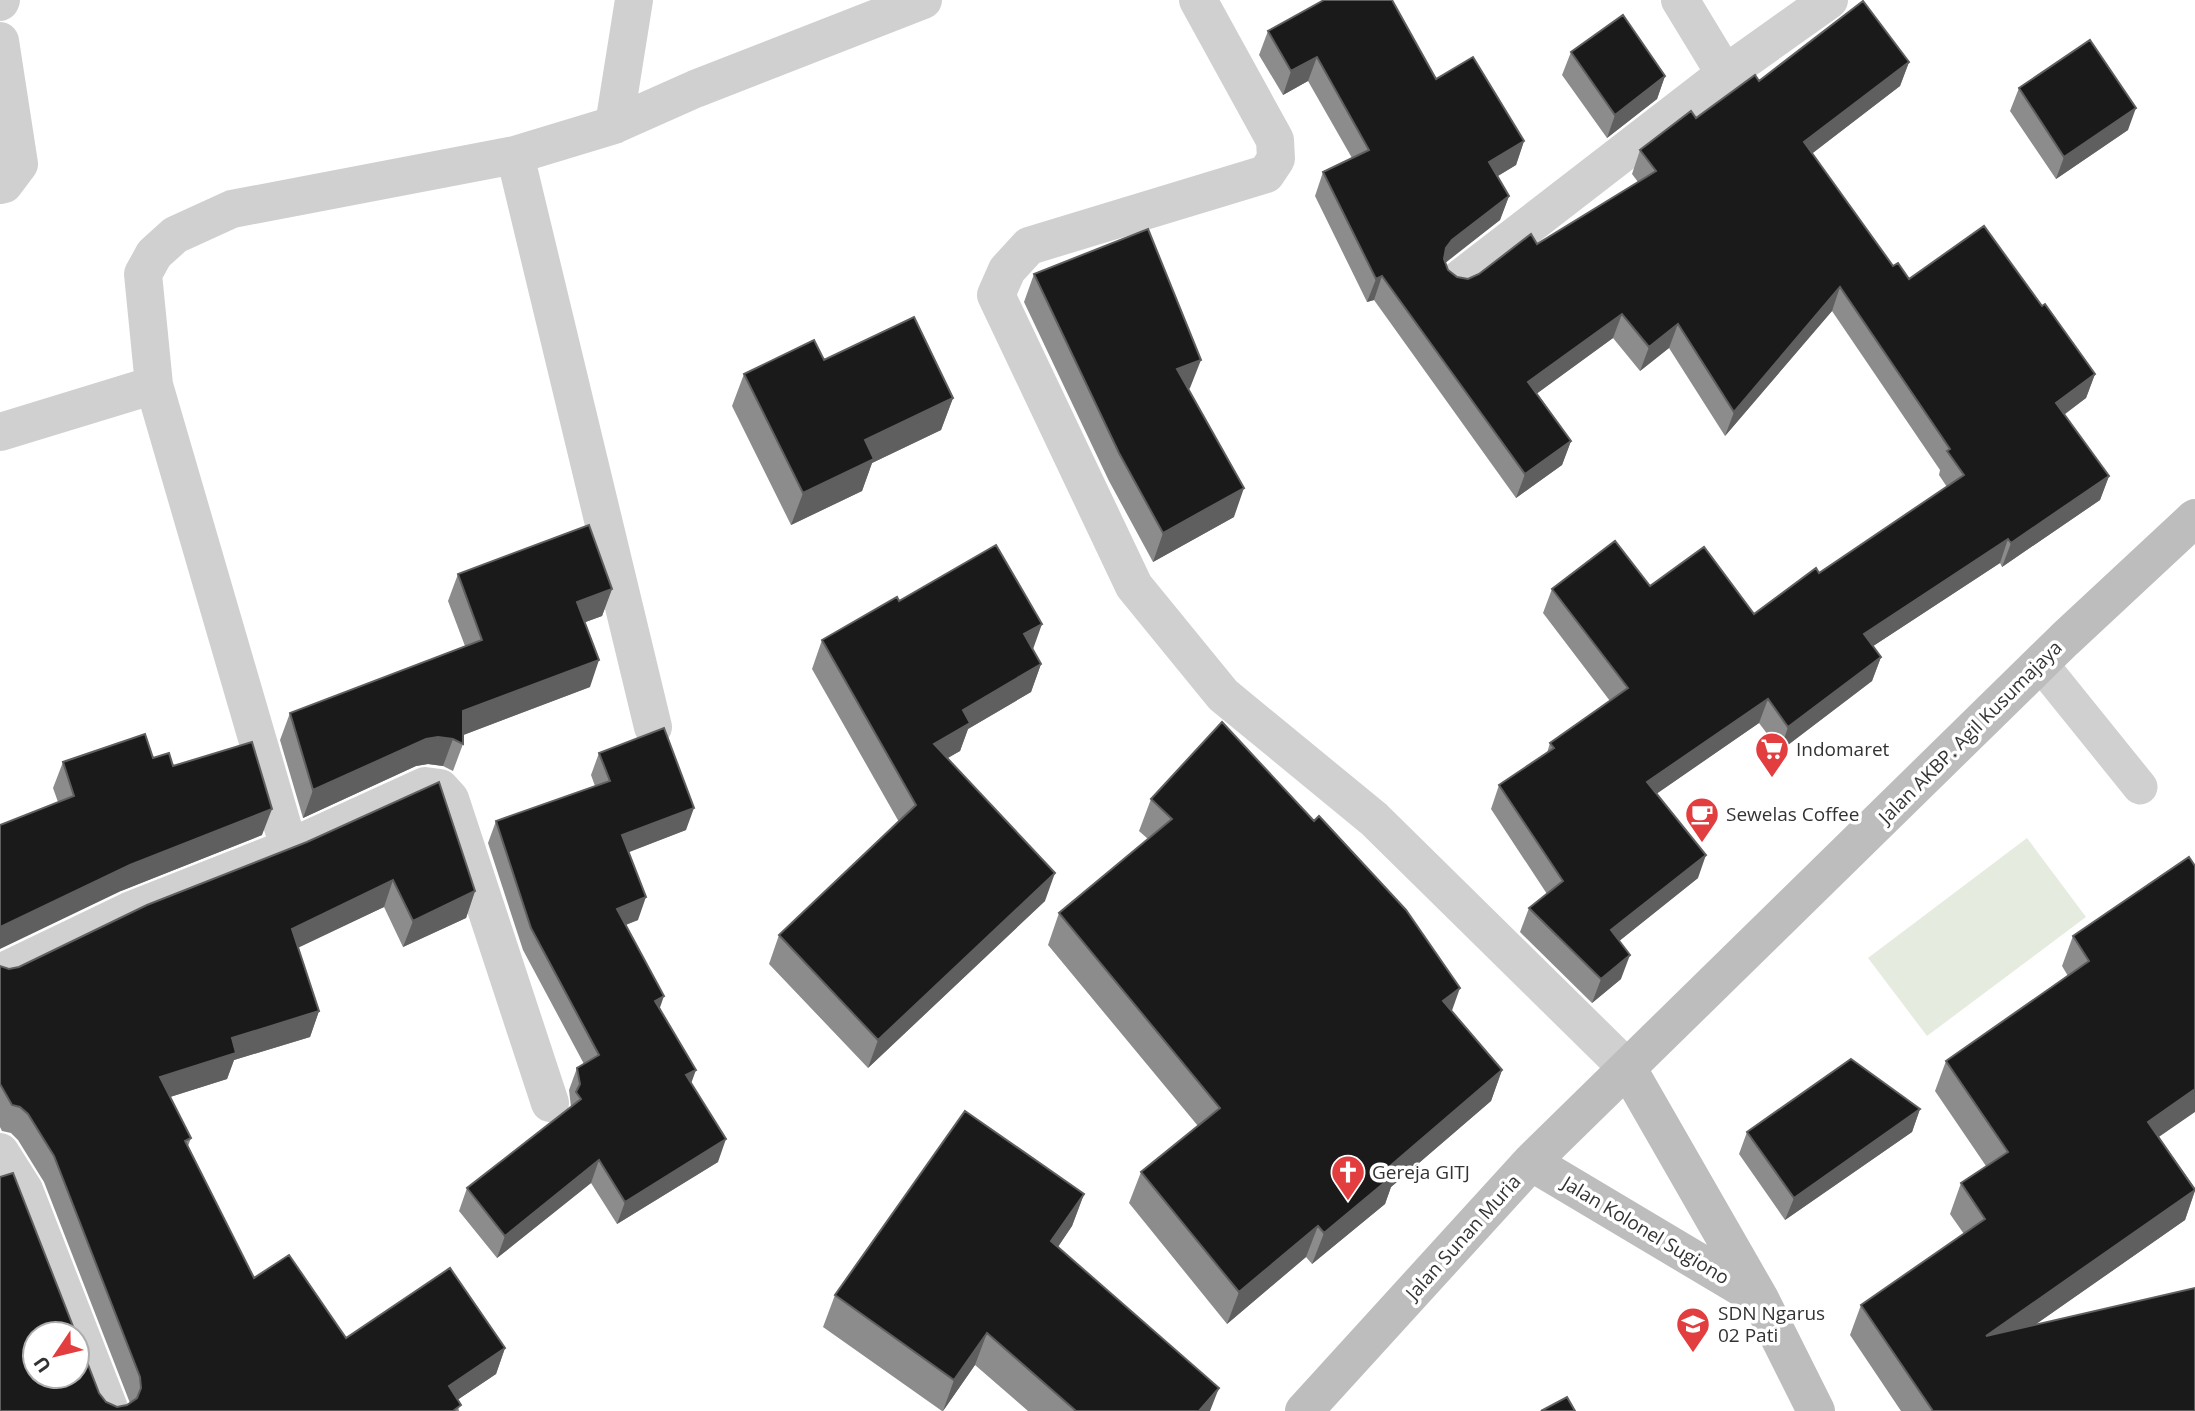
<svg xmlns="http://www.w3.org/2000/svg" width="2195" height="1411" font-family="'Open Sans',sans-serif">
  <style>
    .green { fill: #e5ecdf }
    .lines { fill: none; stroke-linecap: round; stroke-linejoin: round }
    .service { stroke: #d0d0d0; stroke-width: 35 }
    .minor { stroke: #d0d0d0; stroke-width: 38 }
    .secondary { stroke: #bdbdbd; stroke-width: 38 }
    .wall { fill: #8c8c8c }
    .shaded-wall { fill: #5f5f5f }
    .building { fill: #1a1a1a; stroke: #5f5f5f; stroke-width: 2 }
    .labels { text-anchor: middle; stroke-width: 7; stroke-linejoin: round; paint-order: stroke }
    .street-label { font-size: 19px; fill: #333; stroke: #fff }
    .poi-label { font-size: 19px; fill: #333; stroke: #fff; text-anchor: start }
  </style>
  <rect width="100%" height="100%" fill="#fff"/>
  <path class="green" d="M2027 838 2086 917 1927 1036 1868 958Z"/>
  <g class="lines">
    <path class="service" d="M2040 663 2140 787"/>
    <path class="minor" d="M1198 0 1275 140 1276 159 1266 174 1029 246 1007 270 996 295 1134 586 1223 695 1374 819 1628 1069
      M1680 0 1725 74
      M0 2 1 0
      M0 41 19 164 4 184 0 185
      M614 125 634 0
      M515 155 653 727
      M1457 281 1725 74 1829 0
      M0 432 154 385
      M289 848 154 385 143 274 154 254 175 235 232 209 515 155 614 125 695 89 923 0
      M0 973 129 911 289 848 425 786 440 788 450 799 550 1103
      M0 1152 24 1190 110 1411"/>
    <path class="secondary" d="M1628 1069 1760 1299 1816 1411
      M1531 1162 1759 1298
      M1304 1411 1531 1162 2064 640 2195 518"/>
  </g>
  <path class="wall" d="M1268 31 1436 79 1524 141 1516 165 1498 176 1509 196 1500 220 1445 262 1448 270 1457 277 1468 279 1479 274 1537 244 1638 182 1632 174 1640 150 1759 81 1909 62 1900 86 1812 153 1893 266 1909 279 2042 306 2095 374 2086 398 2064 415 2109 476 2100 500 2002 567 2000 563 1873 646 1881 657 1872 681 1780 751 1759 723 1657 793 1698 878 1619 941 1621 979 1592 1003 1520 932 1529 908 1547 894 1491 809 1499 785 1547 753 1550 743 1610 701 1543 613 1552 589 1650 586 1754 614 1819 573 1947 487 1939 475 1940 470 1832 311 1725 436 1669 348 1640 371 1613 338 1537 393 1571 441 1562 465 1516 498 1374 300 1367 302 1315 196 1323 172 1352 158 1308 81 1283 95 1259 55Z
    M1571 52 1665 76 1657 99 1607 138 1562 75Z
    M2019 88 2128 130 2056 179 2010 111Z
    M1034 274 1190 388 1189 389 1234 517 1153 562 1109 481 1024 302Z
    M824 360 953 398 941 430 872 463 862 491 791 525 732 406 744 374Z
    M458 574 612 589 602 616 585 622 590 687 463 735V744L453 771 443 766 428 764 416 766 303 818 280 740 290 713 465 646 448 601Z
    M899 601 1041 664 1031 692 968 729 960 751 947 758 1045 901 868 1068 769 964 779 935 899 822 812 669 822 640Z
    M599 753 686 830 628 852 638 920 626 925 691 1083 718 1162 617 1224 591 1183 497 1258 459 1211 467 1188 571 1107 569 1090 577 1068 584 1064 523 950 488 843 496 821 595 786 591 775Z
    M153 758 173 766 262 835 121 891 58 802 53 788 63 762Z
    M1151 799 1452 1011 1502 1070 1491 1101 1391 1187 1385 1204 1312 1264 1306 1257 1227 1324 1129 1203 1141 1172 1198 1126 1048 945 1059 913 1148 839 1139 831Z
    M307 842 475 891 466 918 403 947 384 907 298 947 319 1011 310 1037 234 1060 227 1079 170 1097 191 1138 188 1146 254 1278 346 1338 505 1348 496 1374 457 1400 459 1411H0L99 1393 106 1402 117 1407 127 1405 130 1403 44 1182 18 1140 11 1133 2 1131 0 1127V966L9 969 19 967Z
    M2189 857 2159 1137 2195 1188V1191L2185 1220 2034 1325 2195 1411H1901L1850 1335 1861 1305 1964 1234 1950 1214 1961 1183 1986 1166 1935 1091 1946 1061 2068 976 2062 966 2073 936Z
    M1920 1109 1912 1132 1785 1220 1739 1154 1747 1132Z
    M1084 1194 1072 1226 1058 1247 1210 1411H1028L975 1365 943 1411H942L823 1327 835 1295Z"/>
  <path class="shaded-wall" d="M1317 57 1308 81 1283 95 1291 71Z
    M1909 62 1900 86 1796 166 1804 142Z
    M1665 76 1657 99 1607 138 1615 115Z
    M2136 108 2128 130 2056 179 2064 157Z
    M1524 141 1516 165 1481 186 1489 162Z
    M1509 196 1500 220 1444 264 1446 248 1452 240Z
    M1382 276 1374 300 1367 302 1376 279Z
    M1840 287 1832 311 1725 436 1734 412Z
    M1622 314 1613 338 1520 406 1528 382Z
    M1678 324 1669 348 1640 371 1649 347Z
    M1201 360 1190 388 1167 398 1177 369Z
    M2095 374 2086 398 2047 427 2056 403Z
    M953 398 941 430 872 463 862 491 791 525 803 493 865 440Z
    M1571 441 1562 465 1516 498 1525 474Z
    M2109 476 2100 500 2002 567 2011 543Z
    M1244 488 1234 517 1153 562 1163 533Z
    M2008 539 2000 563 1855 658 1864 634Z
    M612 589 602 616 567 629 577 602Z
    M1042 624 1032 652 1024 634Z
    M1881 657 1872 681 1780 751 1788 727Z
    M599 660 590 687 453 739 463 711Z
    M1041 664 1031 692 968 729 960 751 924 772 934 744 963 710Z
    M1768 699 1759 723 1639 806 1647 782Z
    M438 737 453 739 443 766 428 764 416 766 303 818 313 790 426 739Z
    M694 808 686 830 614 858 622 835Z
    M272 809 262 835 121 891 0 949V927L130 865Z
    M1706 855 1698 878 1603 954 1611 930Z
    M1055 873 1045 901 868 1068 878 1040Z
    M393 880 384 907 283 955 292 929Z
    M475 891 466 918 403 947 413 921Z
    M646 897 638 920 609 931 617 909Z
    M1630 955 1621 979 1592 1003 1601 979Z
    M1460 988 1449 1019 1443 1001Z
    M664 996 656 1019 655 1001Z
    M319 1011 310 1037 234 1060 227 1079 151 1103 160 1077 232 1038Z
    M696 1070 688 1092 686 1075Z
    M1502 1070 1491 1101 1391 1187 1385 1204 1312 1264 1324 1233 1390 1166Z
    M2195 1089V1112L2137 1152 2148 1122Z
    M1920 1109 1912 1132 1785 1220 1794 1198Z
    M726 1139 718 1162 617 1224 625 1202Z
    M599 1160 591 1183 497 1258 505 1236Z
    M2195 1190 2185 1220 1975 1367 1986 1336Z
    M1084 1194 1072 1226 1040 1273 1051 1241Z
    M1318 1226 1306 1257 1227 1324 1239 1292Z
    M987 1333 975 1365 943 1411 954 1380Z
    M505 1348 496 1374 441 1411 449 1386Z
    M1219 1388 1210 1411H1199Z"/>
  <path class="building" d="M1324 0H1392L1436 79 1473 57 1524 141 1489 162 1509 196 1452 240 1446 248 1444 259 1448 270 1457 277 1468 279 1479 274 1531 234 1537 244 1656 171 1640 150 1691 111 1696 118 1755 75 1759 81 1863 1 1909 62 1804 142 1893 266 1898 263 1909 279 1984 226 2042 306 2045 304 2095 374 2056 403 2109 476 2011 543 2008 539 1864 634 1881 657 1788 727 1768 699 1647 782 1706 855 1611 930 1630 955 1601 979 1529 908 1563 881 1499 785 1554 748 1550 743 1628 688 1552 589 1615 541 1650 586 1704 547 1754 614 1816 568 1819 573 1964 475 1947 451 1950 449 1840 287 1734 412 1678 324 1649 347 1622 314 1528 382 1571 441 1525 474 1382 276 1376 279 1323 172 1369 150 1317 57 1291 71 1268 31Z
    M1623 15 1665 76 1615 115 1571 52Z
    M2090 40 2136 108 2064 157 2019 88Z
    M1148 229 1201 360 1177 369 1244 488 1163 533 1119 453 1034 274Z
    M914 317 953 398 865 440 874 459 803 493 744 374 814 340 824 360Z
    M589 525 612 589 577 602 599 660 463 711V744L453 739 438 737 426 739 313 790 290 713 482 640 458 574Z
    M996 545 1042 624 1024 634 1041 664 963 710 970 723 934 744 1055 873 878 1040 779 935 916 805 822 640 897 597 899 601Z
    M1222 722 1314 821 1319 816 1406 910 1460 988 1443 1001 1502 1070 1390 1166 1396 1173 1324 1233 1318 1226 1239 1292 1141 1172 1220 1108 1059 913 1172 819 1151 799Z
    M664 728 694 808 622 835 646 897 617 909 664 996 655 1001 696 1070 686 1075 726 1139 625 1202 599 1160 505 1236 467 1188 581 1099 576 1092 580 1084 577 1068 599 1055 531 928 496 821 610 781 599 753Z
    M145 734 153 758 169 753 173 766 252 742 272 809 130 865 0 927V825L74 796 63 762Z
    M439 782 475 891 413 921 393 880 292 929 319 1011 232 1038 236 1053 160 1077 191 1138 185 1141 254 1278 289 1255 346 1338 450 1268 505 1348 449 1386 461 1405 453 1411H0V1177L13 1173 76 1334H35V1376H77V1336L99 1393 106 1402 117 1407 127 1405 137 1398 141 1388 140 1377 54 1156 28 1114 20 1107 12 1105 0 1084V966L9 969 19 967 147 905 307 842Z
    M2189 857 2195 866V1089L2148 1122 2195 1190 1986 1336 2195 1288V1411H1933L1861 1305 1985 1219 1961 1183 2008 1152 1946 1061 2089 961 2073 936Z
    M1851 1059 1920 1109 1794 1198 1747 1132Z
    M965 1111 1084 1194 1051 1241 1219 1388 1199 1411H1076L987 1333 954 1380 835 1295Z
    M1567 1397 1575 1411H1541Z"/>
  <defs>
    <g id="supermarket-pin" transform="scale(1.75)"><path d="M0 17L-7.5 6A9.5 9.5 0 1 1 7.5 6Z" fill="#e23d3f" stroke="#fff"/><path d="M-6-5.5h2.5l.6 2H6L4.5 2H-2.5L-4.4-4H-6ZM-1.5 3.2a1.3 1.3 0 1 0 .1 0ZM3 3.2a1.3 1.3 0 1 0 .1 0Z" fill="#fff"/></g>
    <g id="cafe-pin" transform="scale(1.75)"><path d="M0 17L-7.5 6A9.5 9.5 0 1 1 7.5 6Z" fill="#e23d3f" stroke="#fff"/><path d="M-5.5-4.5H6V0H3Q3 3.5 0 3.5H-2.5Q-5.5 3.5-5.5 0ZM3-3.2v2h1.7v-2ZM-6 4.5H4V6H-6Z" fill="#fff"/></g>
    <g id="church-pin" transform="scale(1.75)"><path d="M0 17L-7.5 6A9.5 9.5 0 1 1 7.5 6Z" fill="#e23d3f" stroke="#fff"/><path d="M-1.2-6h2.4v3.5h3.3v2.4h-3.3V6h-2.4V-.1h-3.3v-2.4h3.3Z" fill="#fff"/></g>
    <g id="school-pin" transform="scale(1.75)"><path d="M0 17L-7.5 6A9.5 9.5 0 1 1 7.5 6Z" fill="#e23d3f" stroke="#fff"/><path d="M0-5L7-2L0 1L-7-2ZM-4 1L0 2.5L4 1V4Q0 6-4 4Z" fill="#fff"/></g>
  </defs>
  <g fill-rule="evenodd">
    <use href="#supermarket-pin" x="1772" y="749"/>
    <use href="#cafe-pin" x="1702" y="814"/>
    <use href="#church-pin" x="1348" y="1172"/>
    <use href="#school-pin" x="1693" y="1324"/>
  </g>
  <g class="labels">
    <g class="street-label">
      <text transform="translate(1970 732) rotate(-45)" y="7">Jalan AKBP. Agil Kusumajaya</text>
      <text transform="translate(1646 1230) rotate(31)" y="7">Jalan Kolonel Sugiono</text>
      <text transform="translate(1463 1237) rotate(-48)" y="7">Jalan Sunan Muria</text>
    </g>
    <g class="poi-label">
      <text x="1796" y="756">Indomaret</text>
      <text x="1726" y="821">Sewelas Coffee</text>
      <text x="1372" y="1179">Gereja GITJ</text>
      <text x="1718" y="1320">SDN Ngarus<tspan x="1718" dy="22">02 Pati</tspan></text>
    </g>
  </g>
  <g transform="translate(56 1355) rotate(235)"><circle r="33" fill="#ffffff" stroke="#adadad" stroke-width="2"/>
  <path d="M0-5L12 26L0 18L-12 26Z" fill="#e23d3f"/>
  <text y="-10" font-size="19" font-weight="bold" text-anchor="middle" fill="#333333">U</text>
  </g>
</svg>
